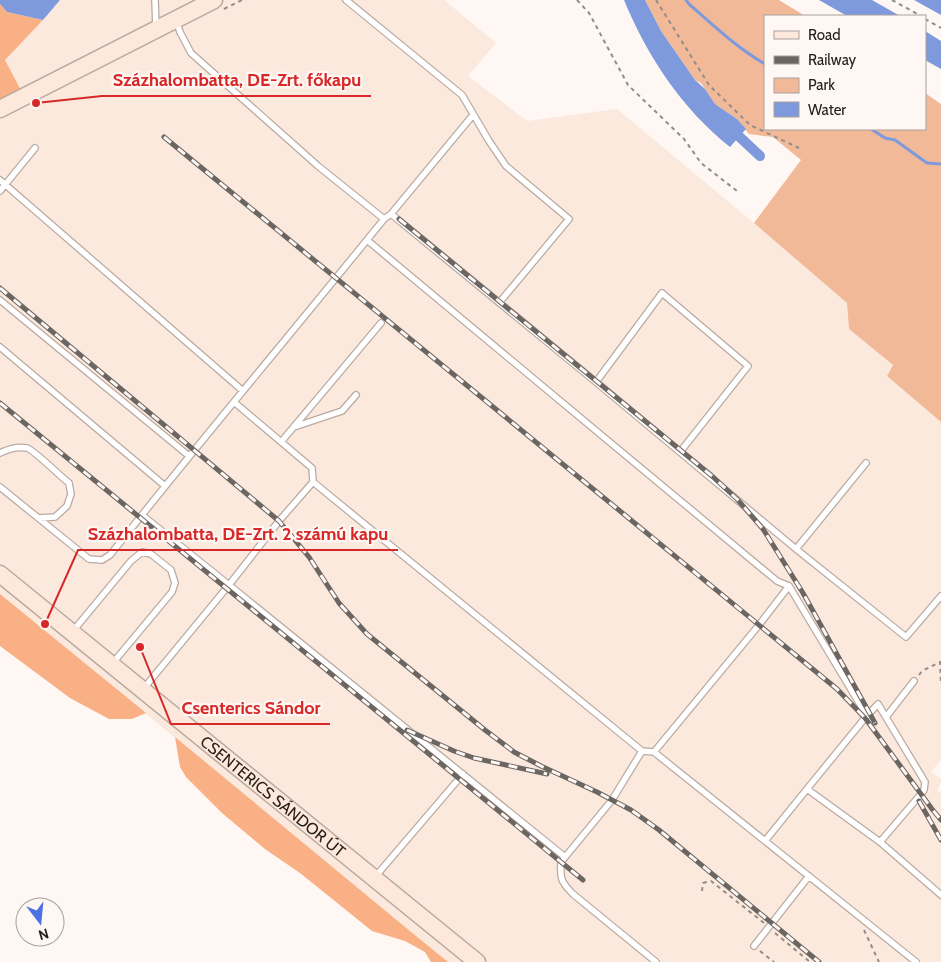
<svg xmlns="http://www.w3.org/2000/svg" width="941" height="962" font-family="Cabin,sans-serif">
  <style>
    .built { fill: #fce9dd }
    .green { fill: #f1b997 }
    .forest { fill: #f8b084 }
    .water { fill: #7e9adc }
    .lines { fill: none; stroke-linecap: round; stroke-linejoin: round }
    .stream { stroke: #7e9adc; stroke-width: 3 }
    .canal { stroke: #7e9adc; stroke-width: 10 }
    .lane-casing { stroke: #b9aaa1; stroke-width: 8 }
    .secondary-casing { stroke: #b9aaa1; stroke-width: 19 }
    .path { stroke: #938d89; stroke-width: 2; stroke-dasharray: 4 4; stroke-linecap: butt }
    .lane { stroke: #fff; stroke-width: 5.5 }
    .secondary { stroke: #fde8db; stroke-width: 16 }
    .rail-casing { stroke: #6c6663; stroke-width: 5 }
    .rail { stroke: #fef7f3; stroke-width: 3; stroke-dasharray: 9; stroke-linecap: butt }
    .labels { text-anchor: middle; stroke-width: 4.5; stroke-linejoin: round; paint-order: stroke }
    .street-label { font-size: 16px; fill: #26201d; stroke: #fef7f3 }
    .leader { fill: none; stroke: #d62828; stroke-width: 2 }
    .callout-dot { fill: #d62828; stroke: #fef7f3; stroke-width: 2 }
    .callout-label { font-size: 18px; text-anchor: middle; font-weight: bold; fill: #d62828; stroke: #fef7f3; stroke-width: 4.5; stroke-linejoin: round; paint-order: stroke }
  </style>
  <rect width="100%" height="100%" fill="#fef7f3"/>
  <path class="built" d="M60 0H444L496 43 468 76 527 121 617 109 754 223 847 303 849 329 893 365 887 376 941 422V760L931 772 941 779V783L937 790 941 793V962H448L0 594V102L22 91 5 60 43 20Z"/>
  <path class="green" d="M645 0H779L805 16H765V129H925V93L941 104V422L887 376 893 365 849 329 847 303 754 223 801 160 773 137 749 134 737 119 715 104 701 83 695 80 661 31Z"/>
  <path class="forest" d="M0 4 7 12 43 20 5 60 22 92 0 102Z
    M0 594 146 713 132 719H109L70 698 0 646Z
    M175 737 410 931 448 962H431L425 952 405 941 372 931 300 873 265 849 222 813 186 777 180 767Z"/>
  <path class="water" d="M0 0H60L43 20 7 12 0 4Z
    M624 0H645L661 31 695 80 705 89 715 104 737 119 746 129 730 147C682 109 647 56 624 0Z
    M819 0H872L900 16H847Z
    M914 0H941V15Z
    M925 31 941 41V69L925 60Z"/>
  <g class="lines">
    <path class="stream" d="M686 0 689 4C713 25 737 48 765 64
      M871 129 885 138 895 140 927 163 941 164"/>
    <path class="canal" d="M729 127 760 156"/>
    <g class="lane-casing">
      <path id="lane" d="M155 0 156 28
        M346 0 462 95 489 141 506 166 569 219 499 303
        M176 20 180 32 191 53 318 166 384 219
        M473 115 391 214 596 382 796 549 906 637 941 596
        M0 180 243 391
        M0 191 35 148
        M367 240 612 444 777 581 789 586 759 625 654 752
        M0 300 189 456
        M0 347 165 486
        M596 382 662 293 748 366 680 452
        M234 402 312 468 313 482 279 521 229 585 142 515C222 415 304 318 384 219L391 214
        M294 427 342 411 356 395
        M281 442 381 323
        M0 453C8 449 17 446 27 448 34 450 61 477 69 483L71 494 67 506 55 517 39 518
        M313 482 642 751 654 752 916 962
        M0 487 89 559 102 560 110 555 142 515
        M796 549 866 463
        M789 586 867 716
        M73 631 131 561 142 552 151 554 171 570 175 583 172 592 112 664
        M144 688 229 585 565 857
        M886 717 914 681
        M642 751 612 800 561 862C560 879 561 882 573 894L656 962
        M807 789 865 718 878 704 925 782 924 790 921 794 880 842
        M765 841 807 789 880 842 941 895
        M375 877 463 774
        M754 946 809 876"/>
    </g>
    <g class="secondary-casing">
      <g id="secondary">
        <path d="M0 109 214 0"/>
        <path id="s1" d="M0 574 477 962"/>
      </g>
    </g>
    <path class="path" d="M577 0 589 13 628 85 684 139 701 163 737 191
      M656 0 709 85 750 125 799 148
      M892 0 921 16
      M224 9 242 0
      M925 19 941 28
      M919 675 922 671 940 662 941 684
      M702 891 703 883 711 881 764 923
      M864 930 879 962
      M775 933 810 962
      M760 951 774 962"/>
    <use href="#lane" class="lane"/>
    <use href="#secondary" class="secondary"/>
    <g class="rail-casing">
      <path id="rail" d="M164 137 837 689 865 718 932 809 941 820
        M399 219 712 476 737 499 763 529 803 593 875 723
        M0 288 279 521 309 557 339 603 367 634 485 730 514 752 541 766 597 792 631 810 659 830 819 962
        M0 403 583 880
        M407 730 454 751 474 758 538 772 547 774
        M919 801 941 840"/>
    </g>
    <use href="#rail" class="rail"/>
  </g>
  <g class="labels">
    <g class="street-label">
      <text dy="6" stroke="none"><textPath href="#s1" startOffset="352">CSENTERICS SÁNDOR ÚT</textPath></text>
    </g>
  </g>
  <path class="leader" d="M36 103L102 96H371M45 624L78 550H398M140 647L171 724H330"/>
  <g class="callout-dot">
    <circle cx="36" cy="103" r="5"/>
    <circle cx="45" cy="624" r="5"/>
    <circle cx="140" cy="647" r="5"/>
  </g>
  <g class="callout-label">
    <text x="237" y="86">Százhalombatta, DE-Zrt. főkapu</text>
    <text x="238" y="540">Százhalombatta, DE-Zrt. 2 számú kapu</text>
    <text x="251" y="714">Csenterics Sándor</text>
  </g>
  <rect x="764" y="15" width="162" height="115" fill="#fef7f3" stroke="#a8a19d"/>
  <rect x="774" y="31" width="25" height="8" fill="#fde8db" stroke="#a8a19d"/>
  <text x="808" y="40" font-size="15" fill="#26201d">Road</text>
  <rect x="774" y="56" width="25" height="8" fill="#6c6663" stroke="#a8a19d"/>
  <text x="808" y="65" font-size="15" fill="#26201d">Railway</text>
  <rect x="774" y="78" width="25" height="15" fill="#f1b997" stroke="#a8a19d"/>
  <text x="808" y="90" font-size="15" fill="#26201d">Park</text>
  <rect x="774" y="102" width="25" height="15" fill="#7e9adc" stroke="#a8a19d"/>
  <text x="808" y="115" font-size="15" fill="#26201d">Water</text>
  <g transform="translate(40 922) rotate(164)"><circle r="24" fill="#fef7f3" stroke="#a8a19d"/>
  <path d="M0-4L9 19L0 12L-9 19Z" fill="#4a72e5"/>
  <text y="-8" font-size="14" font-weight="bold" text-anchor="middle" fill="#26201d">N</text>
  </g>
</svg>
